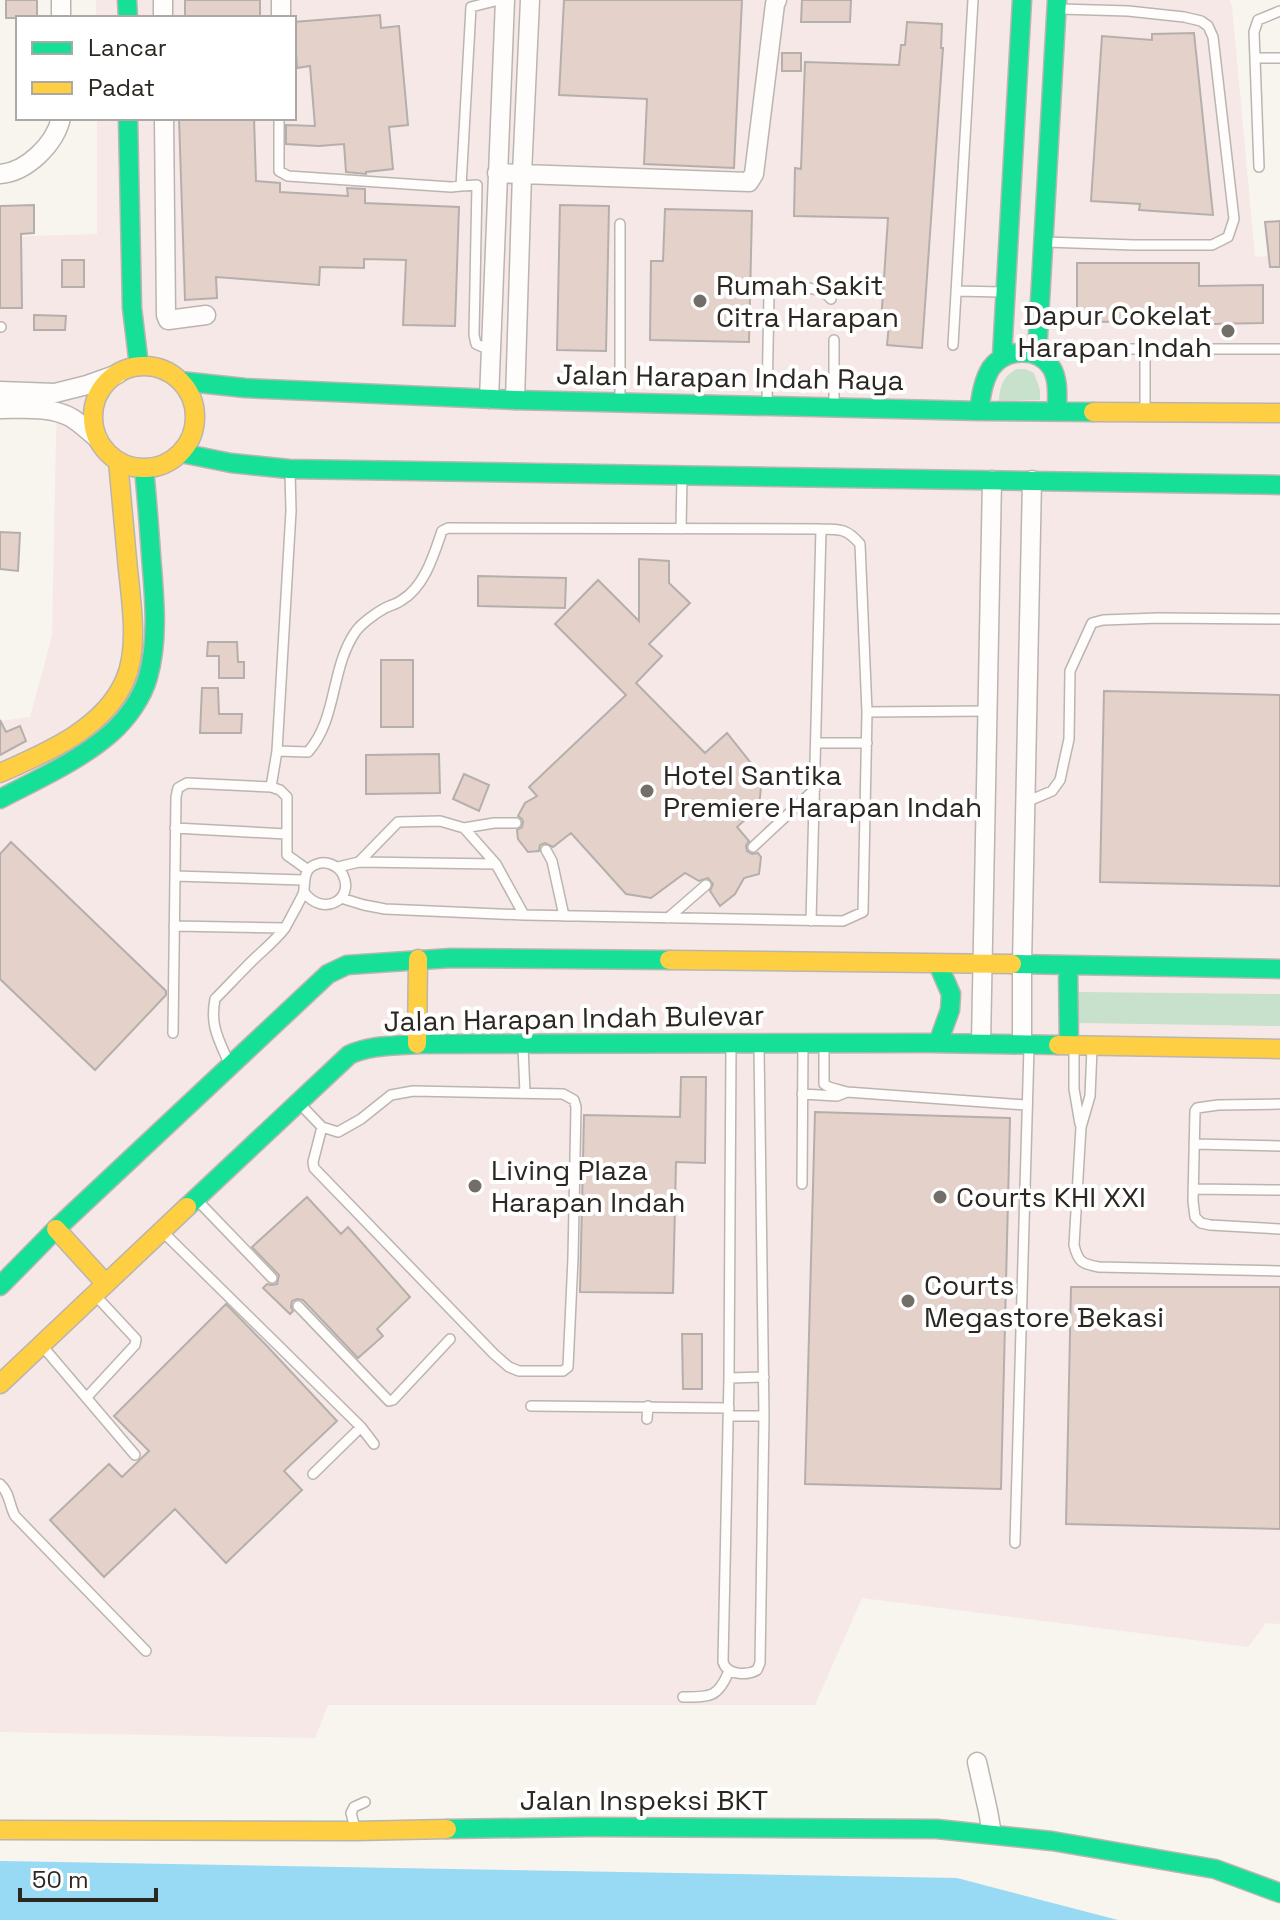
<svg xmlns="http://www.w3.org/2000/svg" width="1280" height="1920" font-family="'Space Grotesk',sans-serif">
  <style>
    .commercial { fill: #f6e8e7 }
    .green { fill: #c7e1cc }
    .water { fill: #98d9f4 }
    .building { fill: #e4d1ca; stroke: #b5afab; stroke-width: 2 }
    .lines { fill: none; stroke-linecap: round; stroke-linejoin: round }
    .lane-casing { stroke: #bab5af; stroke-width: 12 }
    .street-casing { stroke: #bab5af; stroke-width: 21 }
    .fast-casing { stroke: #bab5af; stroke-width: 21 }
    .slow-casing { stroke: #bab5af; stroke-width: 21 }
    .lane { stroke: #fefdfc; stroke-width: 9 }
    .street { stroke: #fefdfc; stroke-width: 18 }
    .fast { stroke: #16e098; stroke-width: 18 }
    .slow { stroke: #ffcf43; stroke-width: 18 }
    .poi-dot { fill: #736f68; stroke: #fff; stroke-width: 3 }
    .labels { text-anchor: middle; stroke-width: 8; stroke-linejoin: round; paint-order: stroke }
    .poi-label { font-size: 28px; fill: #2c2720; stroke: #fff; text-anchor: start }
    .street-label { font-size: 28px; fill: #2c2720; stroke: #fff }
  </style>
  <rect width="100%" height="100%" fill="#f8f4ee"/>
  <path class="commercial" d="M96 0H1229L1232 6 1255 257 1280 255V1624L1266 1623 1248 1647 862 1598 815 1705H328L315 1738 0 1732V721L30 717 52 636 57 393 0 392V237L97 234V118H294V18H96Z"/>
  <path class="green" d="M1017 369H1025L1034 373 1040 390V400L999 401C1000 386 1003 376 1017 369Z
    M1079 992 1280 994V1026L1079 1023Z"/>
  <path class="water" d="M0 1861 957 1878 1118 1920H0Z"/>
  <path class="building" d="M6 0H37V18H6Z
    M185 0H260V16L185 18Z
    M564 0H742L734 168 644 164 647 99 559 95Z
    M802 0H851L850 22H801Z
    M380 15 381 28 399 26 408 125 389 127 393 169 366 172V174L346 172 344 144 319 146 286 144V125L315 126 310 66 297 68 294 22Z
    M907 22 942 24 941 48H943L922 348 887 345 889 324 881 323 888 218 794 216 795 168 801 169 805 62 899 65 901 45H905Z
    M1194 33 1213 215 1139 210 1140 204 1091 201 1102 36 1152 40V34Z
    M782 53H801V71H782Z
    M179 118H254L256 181 280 183V192L348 196 347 188 365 189V203L459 207 455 326 403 325 406 260 364 259V268L320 267 319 285 216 277 217 298 185 300Z
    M34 205V233L21 234 22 308H0V206Z
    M560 205 609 206 606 351 557 350Z
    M665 209 752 211 749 342 650 340 651 261H663Z
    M1280 221V267H1270L1265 222Z
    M62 260H84V287H62Z
    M1077 263H1199V286L1263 285V323L1213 324V321L1077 322Z
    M34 315 66 316 65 330H34Z
    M0 532 20 533 18 571 0 569Z
    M639 559 669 561V583L690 603 649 644 662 656 636 683 705 753 727 733 762 777 759 807 737 827 749 841 746 846 747 851 752 854 758 853 761 857 759 874 744 878 735 894 720 906 710 891 713 884 708 878 699 881 685 873 651 898 626 894 571 833 553 847 545 843 540 845 539 851 528 852 518 839 517 830 522 827 523 822 522 819 518 816 525 803 537 796 529 787 626 695 555 624 598 580 639 621Z
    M478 576 566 578 565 608 478 606Z
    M208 642H237L238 662H244V678H219V656H207Z
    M381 660H413V727H381Z
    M202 688H218L219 714H242L241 733H200Z
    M1104 691 1280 695V886L1100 882Z
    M0 720 6 732 20 726 26 741 0 755Z
    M439 754 440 793 366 794V755Z
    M464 774 489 785 479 811 453 799Z
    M11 842 166 991V995L95 1070 0 979V854Z
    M681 1077H706L705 1163 676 1162 673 1293 580 1292 584 1115 680 1117Z
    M815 1112 1010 1118 1001 1489 805 1484Z
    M307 1197 341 1234 348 1227 410 1297 377 1329 383 1336 358 1358 303 1300 297 1299 292 1301 291 1307 293 1311 290 1314 263 1288 267 1284 271 1285 277 1284 279 1275 252 1247Z
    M1071 1287H1280V1529L1066 1524Z
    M226 1304 266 1345 337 1421 284 1471 302 1490 226 1563 175 1509 104 1577 50 1520 109 1464 122 1477 149 1451 114 1416Z
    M682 1334H702V1389H683Z"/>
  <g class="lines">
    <g class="lane-casing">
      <path id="lane" d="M1255 58H1280
        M279 118V171L288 176 451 187 461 186 471 7 499 0
        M1259 167 1254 32 1258 20 1280 11
        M461 186 477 185 474 335 476 344 483 347H491
        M620 224V401
        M1046 242 1134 245H1212L1228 237 1234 219 1213 37 1208 26 1201 21 1184 17 1128 11 1060 9
        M956 291 1002 292
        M0 327H1
        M834 340V404
        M953 345 973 0
        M1083 349H1280
        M767 402 769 293 771 289 774 288C792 287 819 284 831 299
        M1145 411V350
        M681 529 682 476
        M867 712 988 711
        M816 743H867
        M277 751 308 752C338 718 330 668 356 631 362 623 376 613 385 608 391 605 397 604 402 600 425 586 434 554 442 531L448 528 821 529
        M271 787 277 751 291 511 290 471
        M1026 802 1052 791 1060 780 1069 739 1070 671 1092 623 1103 620 1159 618 1280 619
        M175 828 286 834
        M464 828 494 823H516
        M753 847 815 789
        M546 850 552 861 564 916
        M359 862 398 822 440 821 464 828 496 864
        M338 867 359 862 496 864 524 915
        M175 876 303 880
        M341 898 364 905 385 909 524 915 843 921 863 912 867 712 860 544C847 529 841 529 821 529L811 921
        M668 918 706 885
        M174 926 284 928
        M173 1033 176 797 178 788 187 783 271 787 280 790 287 797V855L308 870
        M824 1044V1084C830 1089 839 1089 847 1092
        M731 1046 729 1378 723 1662C727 1675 747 1676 757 1670L760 1663 764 1416 759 1047
        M523 1047 525 1093
        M1074 1047V1089L1080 1124
        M1092 1049 1090 1096 1081 1127 1074 1245C1078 1262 1082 1264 1099 1267L1280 1271
        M228 1061C218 1038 210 1025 215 999 227 987 238 975 250 963 261 952 275 941 285 928 289 921 293 913 297 906 299 901 304 895 304 889 305 879 304 868 317 864 326 860 339 866 343 875 355 899 323 918 304 892
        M802 1094 837 1096 847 1092 1026 1105
        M300 1104 322 1127 338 1132 361 1119 391 1095 413 1091 563 1094 574 1100 576 1107 573 1258 568 1367 563 1371H519L509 1367 494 1354 314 1168 313 1162 322 1127
        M1280 1104 1218 1105 1197 1108 1195 1111 1193 1201 1195 1217 1201 1223 1210 1225 1280 1229
        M1194 1144 1280 1146
        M802 1184 803 1044
        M1193 1189 1280 1190
        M198 1201 272 1278
        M165 1234 361 1427 374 1444
        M298 1306 389 1401 393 1400 450 1339
        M44 1348 135 1455
        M729 1378 764 1377
        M87 1397 135 1345 136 1339 95 1295
        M531 1406 729 1408
        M729 1416H764
        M647 1419 648 1406
        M313 1474 361 1427
        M0 1484C10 1493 9 1505 15 1516L146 1651
        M1015 1543 1029 1047
        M683 1697C710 1697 718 1698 729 1671
        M355 1828 351 1813 354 1807 365 1802"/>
    </g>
    <g class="street-casing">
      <path id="street" d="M61 0V18
        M163 0V18
        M281 0V18
        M164 118 166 315 168 320 206 315
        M497 173 749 182 754 174 775 4 777 0
        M0 174C27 172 55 144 61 118
        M0 391 55 393 87 385 118 374
        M489 399 505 0
        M515 400 522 174 530 0
        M0 409C23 409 51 406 72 418 81 424 90 432 98 439
        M981 1043 992 480
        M1022 1044V964L1032 480
        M977 1762 988 1811 992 1834"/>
    </g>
    <g class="fast-casing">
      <path id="fast" d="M127 0 128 18
        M128 118 132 308 139 366
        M1037 354 1057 0
        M1002 356 1022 0
        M180 381 245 388 515 400 979 411 1093 412
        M979 411C981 396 983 381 991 368 1005 349 1037 346 1051 367 1059 379 1057 397 1057 411
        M181 453 231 463 289 469 1280 485
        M0 799C38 779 79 761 111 733 127 719 142 698 148 677 159 638 154 595 151 555 149 526 147 498 144 469
        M938 964 951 994 950 1010 938 1043
        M1012 964 1280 969
        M1068 965 1069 1045
        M187 1207 349 1055C370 1045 394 1046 417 1044L930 1043 1058 1045
        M0 1286 56 1229 328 974 347 965 451 958 669 960
        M447 1829 589 1827 937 1829 1052 1841 1215 1869 1280 1893"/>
    </g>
    <g class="slow-casing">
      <path id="slow" d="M93 417a51 51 0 1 1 102 0a51 51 0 1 1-102 0Z
        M1093 412 1280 413
        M0 773C45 753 104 729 125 680 140 646 130 595 127 559 124 526 121 494 118 461
        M669 960 1012 964
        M417 1044 418 959
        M1058 1045 1280 1049
        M56 1229 106 1284
        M0 1384 187 1207
        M0 1830 356 1831 447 1829"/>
    </g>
    <use href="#lane" class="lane"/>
    <use href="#street" class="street"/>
    <use href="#fast" class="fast"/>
    <use href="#slow" class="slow"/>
  </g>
  <g class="poi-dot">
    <circle cx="700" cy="301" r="8"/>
    <circle cx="1228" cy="331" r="8"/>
    <circle cx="647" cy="791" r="8"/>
    <circle cx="475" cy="1186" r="8"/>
    <circle cx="940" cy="1197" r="8"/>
    <circle cx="908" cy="1301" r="8"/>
  </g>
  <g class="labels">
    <g class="poi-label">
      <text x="716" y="295">Rumah Sakit<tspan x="716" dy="32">Citra Harapan</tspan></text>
      <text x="1212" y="325" text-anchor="end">Dapur Cokelat<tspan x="1212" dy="32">Harapan Indah</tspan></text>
      <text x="663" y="785">Hotel Santika<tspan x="663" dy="32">Premiere Harapan Indah</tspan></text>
      <text x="491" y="1180">Living Plaza<tspan x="491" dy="32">Harapan Indah</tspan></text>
      <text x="956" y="1207">Courts KHI XXI</text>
      <text x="924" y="1295">Courts<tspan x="924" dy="32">Megastore Bekasi</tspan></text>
    </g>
    <g class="street-label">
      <text transform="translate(730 377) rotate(1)" y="10">Jalan Harapan Indah Raya</text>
      <text transform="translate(574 1018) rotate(-1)" y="10">Jalan Harapan Indah Bulevar</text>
      <text x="644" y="1810">Jalan Inspeksi BKT</text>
    </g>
  </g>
  <rect x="16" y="16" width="280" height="104" fill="#ffffff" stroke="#aba9a6" stroke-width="2"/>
  <rect x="32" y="42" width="40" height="12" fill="#16e098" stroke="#aba9a6" stroke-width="2"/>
  <text x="88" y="56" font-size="24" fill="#2c2720">Lancar</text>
  <rect x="32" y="82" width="40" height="12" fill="#ffcf43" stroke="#aba9a6" stroke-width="2"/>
  <text x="88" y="96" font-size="24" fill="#2c2720">Padat</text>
  <path d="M20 1888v12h136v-12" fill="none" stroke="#2c2720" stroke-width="4"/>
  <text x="32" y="1888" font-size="24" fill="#2c2720" stroke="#ffffff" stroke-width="6" paint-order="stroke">50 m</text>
</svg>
